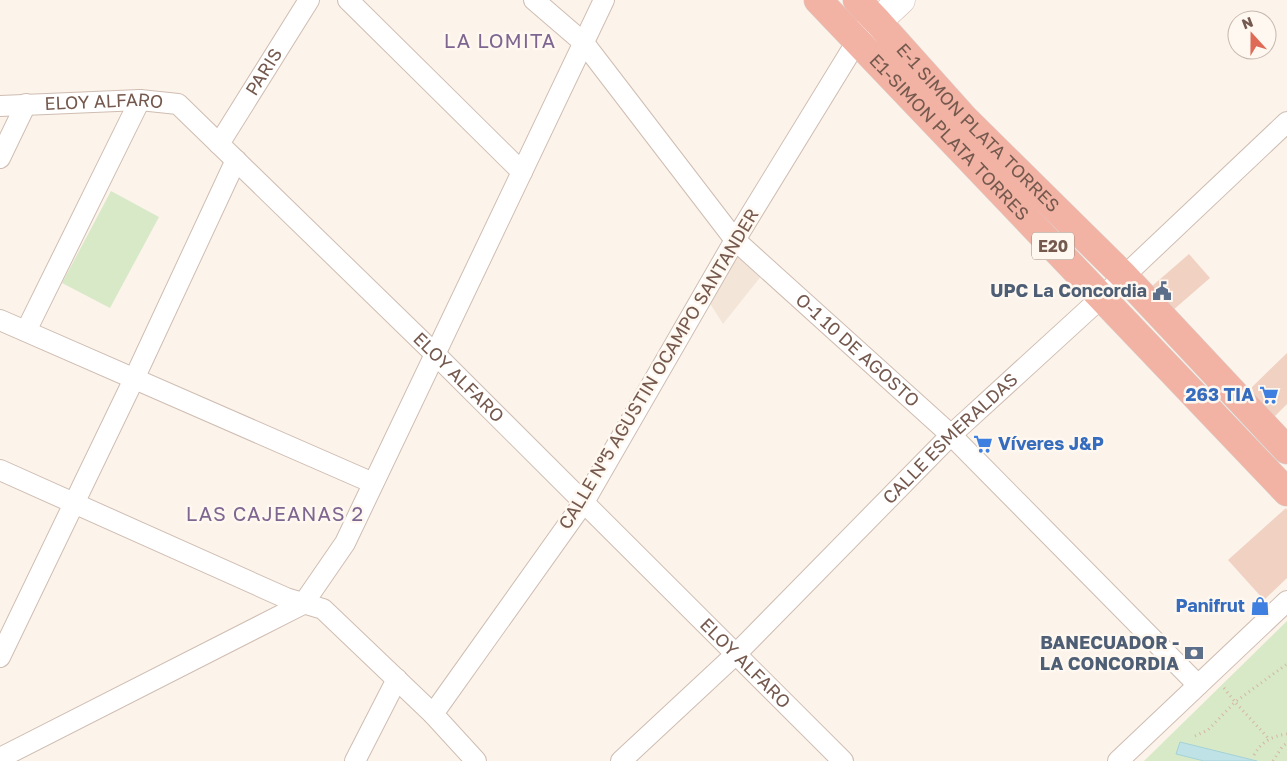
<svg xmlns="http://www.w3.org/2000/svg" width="1287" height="761" font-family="'Golos Text',sans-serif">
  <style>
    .residential { fill: #f3e5d8 }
    .green { fill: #d8e9c8 }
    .water { fill: #bee2e5; stroke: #a5d2d6 }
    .building { fill: #f0d1c2 }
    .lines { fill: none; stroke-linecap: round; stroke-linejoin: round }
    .street-casing { stroke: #cfbdb2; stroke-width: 22 }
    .secondary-casing { stroke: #d2bcb0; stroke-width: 29 }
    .highway-casing { stroke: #d8d1cd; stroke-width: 29 }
    .path { stroke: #d5b4a5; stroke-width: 3; stroke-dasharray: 1 4; stroke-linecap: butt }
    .street { stroke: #fff; stroke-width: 20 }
    .secondary { stroke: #fff; stroke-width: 28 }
    .highway { stroke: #f2b3a4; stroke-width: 28 }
    .labels { text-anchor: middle; stroke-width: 5; stroke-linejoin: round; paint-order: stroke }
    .shield { fill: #fef8f0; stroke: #9e897f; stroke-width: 1 }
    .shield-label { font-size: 16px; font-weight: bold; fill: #75594e }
    .street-label { font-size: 18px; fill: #75594e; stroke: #fef8f0 }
    .service-label { font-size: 18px; font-weight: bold; fill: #4e5e75; stroke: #fef8f0; text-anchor: end }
    .shop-label { font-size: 18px; font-weight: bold; fill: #366cbe; stroke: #fef8f0; text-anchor: end }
    .quarter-label { font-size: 20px; letter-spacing: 1px; fill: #7f6691; stroke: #fef8f0 }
  </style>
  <rect width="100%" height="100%" fill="#fcf3ea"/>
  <path class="residential" d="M734 242 766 270 723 324 704 294Z"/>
  <path class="green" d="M111 191 159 217 110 308 62 283Z
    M1287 621V761H1144Z"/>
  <path class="water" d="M1180 742 1257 761H1204L1176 754Z"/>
  <path class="building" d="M1189 254 1210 278 1172 311 1151 287Z
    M1287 353V404L1274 417 1248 391Z
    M1286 508 1287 510V578L1264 600 1228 560Z"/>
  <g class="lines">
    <g class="street-casing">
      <g id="street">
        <path d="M348 0 522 172"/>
        <path id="s1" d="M534 0 584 43 735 240 951 435 1198 685"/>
        <path id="s2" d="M0 106 140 100 178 104 436 355 843 761"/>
        <path id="s3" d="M219 144 309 0"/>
        <path d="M0 158 26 104"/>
        <path d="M0 320 373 483"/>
        <path d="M26 331 140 100"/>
        <path d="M0 470 286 598 323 609 433 714 476 761"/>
        <path d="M0 657 134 379 236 160"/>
        <path d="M433 714 584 502 735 240 857 41"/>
        <path d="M0 758 303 604 345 543 604 0"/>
        <path d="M355 761 397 679"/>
        <path id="s4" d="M621 761 736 654 951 435 1102 297 1287 122"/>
        <path d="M1118 761 1287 601"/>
      </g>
    </g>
    <g class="secondary-casing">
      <path id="secondary" d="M860 38 901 0"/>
    </g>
    <g class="highway-casing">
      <g id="highway">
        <path id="s5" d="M818 0 1287 492"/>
        <path id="s6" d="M857 0 878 22 964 118 1124 276 1287 450"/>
      </g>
    </g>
    <path class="path" d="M1224 688 1235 702 1287 664
      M1195 736 1208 730 1235 702 1269 739
      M1254 755C1261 742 1272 736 1287 734
      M1273 761 1282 747 1287 743"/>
    <use href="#street" class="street"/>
    <use href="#secondary" class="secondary"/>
    <use href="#highway" class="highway"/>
  </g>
  <defs>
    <g id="civic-bare" transform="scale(1.5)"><path d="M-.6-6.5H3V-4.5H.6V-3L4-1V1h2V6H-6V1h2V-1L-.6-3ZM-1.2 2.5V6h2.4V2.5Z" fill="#5c6f8a" stroke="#fef8f0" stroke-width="2.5" paint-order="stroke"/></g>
    <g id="supermarket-bare" transform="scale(1.5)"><path d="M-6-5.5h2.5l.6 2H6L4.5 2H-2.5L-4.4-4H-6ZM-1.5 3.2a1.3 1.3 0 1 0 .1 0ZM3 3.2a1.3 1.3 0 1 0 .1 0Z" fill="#3f7fe0" stroke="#fef8f0" stroke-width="2.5" paint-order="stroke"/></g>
    <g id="shop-bare" transform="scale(1.5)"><path d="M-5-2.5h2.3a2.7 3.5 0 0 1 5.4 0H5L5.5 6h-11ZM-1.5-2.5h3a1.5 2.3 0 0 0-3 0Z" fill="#3f7fe0" stroke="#fef8f0" stroke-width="2.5" paint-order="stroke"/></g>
    <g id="bank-bare" transform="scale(1.5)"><path d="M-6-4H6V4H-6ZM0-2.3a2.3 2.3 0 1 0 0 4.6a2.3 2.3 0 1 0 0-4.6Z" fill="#5c6f8a" stroke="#fef8f0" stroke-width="2.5" paint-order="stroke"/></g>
  </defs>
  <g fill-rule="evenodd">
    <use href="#civic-bare" x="1162" y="291"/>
    <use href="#supermarket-bare" x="1269" y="395"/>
    <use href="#supermarket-bare" x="983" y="444"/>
    <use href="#shop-bare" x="1260" y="606"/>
    <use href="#bank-bare" x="1194" y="653"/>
  </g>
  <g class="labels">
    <rect class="shield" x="1032" y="232.5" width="42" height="27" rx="4"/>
    <g class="shield-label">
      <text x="1053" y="252">E20</text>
    </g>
    <g class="street-label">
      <text dy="6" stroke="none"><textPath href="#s3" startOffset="85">PARIS</textPath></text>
      <text dy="6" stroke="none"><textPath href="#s2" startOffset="104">ELOY ALFARO</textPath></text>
      <text dy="6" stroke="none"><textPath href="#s6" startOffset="176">E-1 SIMON PLATA TORRES</textPath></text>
      <text dy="6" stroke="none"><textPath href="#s5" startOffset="190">E1-SIMON PLATA TORRES</textPath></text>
      <text dy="6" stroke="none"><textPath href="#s1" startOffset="479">O-1 10 DE AGOSTO</textPath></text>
      <text transform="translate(659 369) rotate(-59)" y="6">CALLE Nº5 AGUSTIN OCAMPO SANTANDER</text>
      <text dy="6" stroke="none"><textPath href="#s2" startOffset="570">ELOY ALFARO</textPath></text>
      <text dy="6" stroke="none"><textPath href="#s4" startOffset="461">CALLE ESMERALDAS</textPath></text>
      <text dy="6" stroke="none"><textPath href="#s2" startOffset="975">ELOY ALFARO</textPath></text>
    </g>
    <g class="service-label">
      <text x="1147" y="297">UPC La Concordia</text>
      <text x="1179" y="649">BANECUADOR -<tspan x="1179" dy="21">LA CONCORDIA</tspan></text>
    </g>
    <g class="shop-label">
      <text x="1254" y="401">263 TIA</text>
      <text x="998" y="450" text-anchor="start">Víveres J&amp;P</text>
      <text x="1245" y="612">Panifrut</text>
    </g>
    <g class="quarter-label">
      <text x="500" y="48">LA LOMITA</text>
      <text x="275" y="521">LAS CAJEANAS 2</text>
    </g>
  </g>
  <g transform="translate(1252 35) rotate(339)"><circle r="24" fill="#fef8f0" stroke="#c7b8af"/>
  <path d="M0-4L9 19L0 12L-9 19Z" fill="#df6a56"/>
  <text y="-8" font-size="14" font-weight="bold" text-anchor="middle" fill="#75594e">N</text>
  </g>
</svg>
